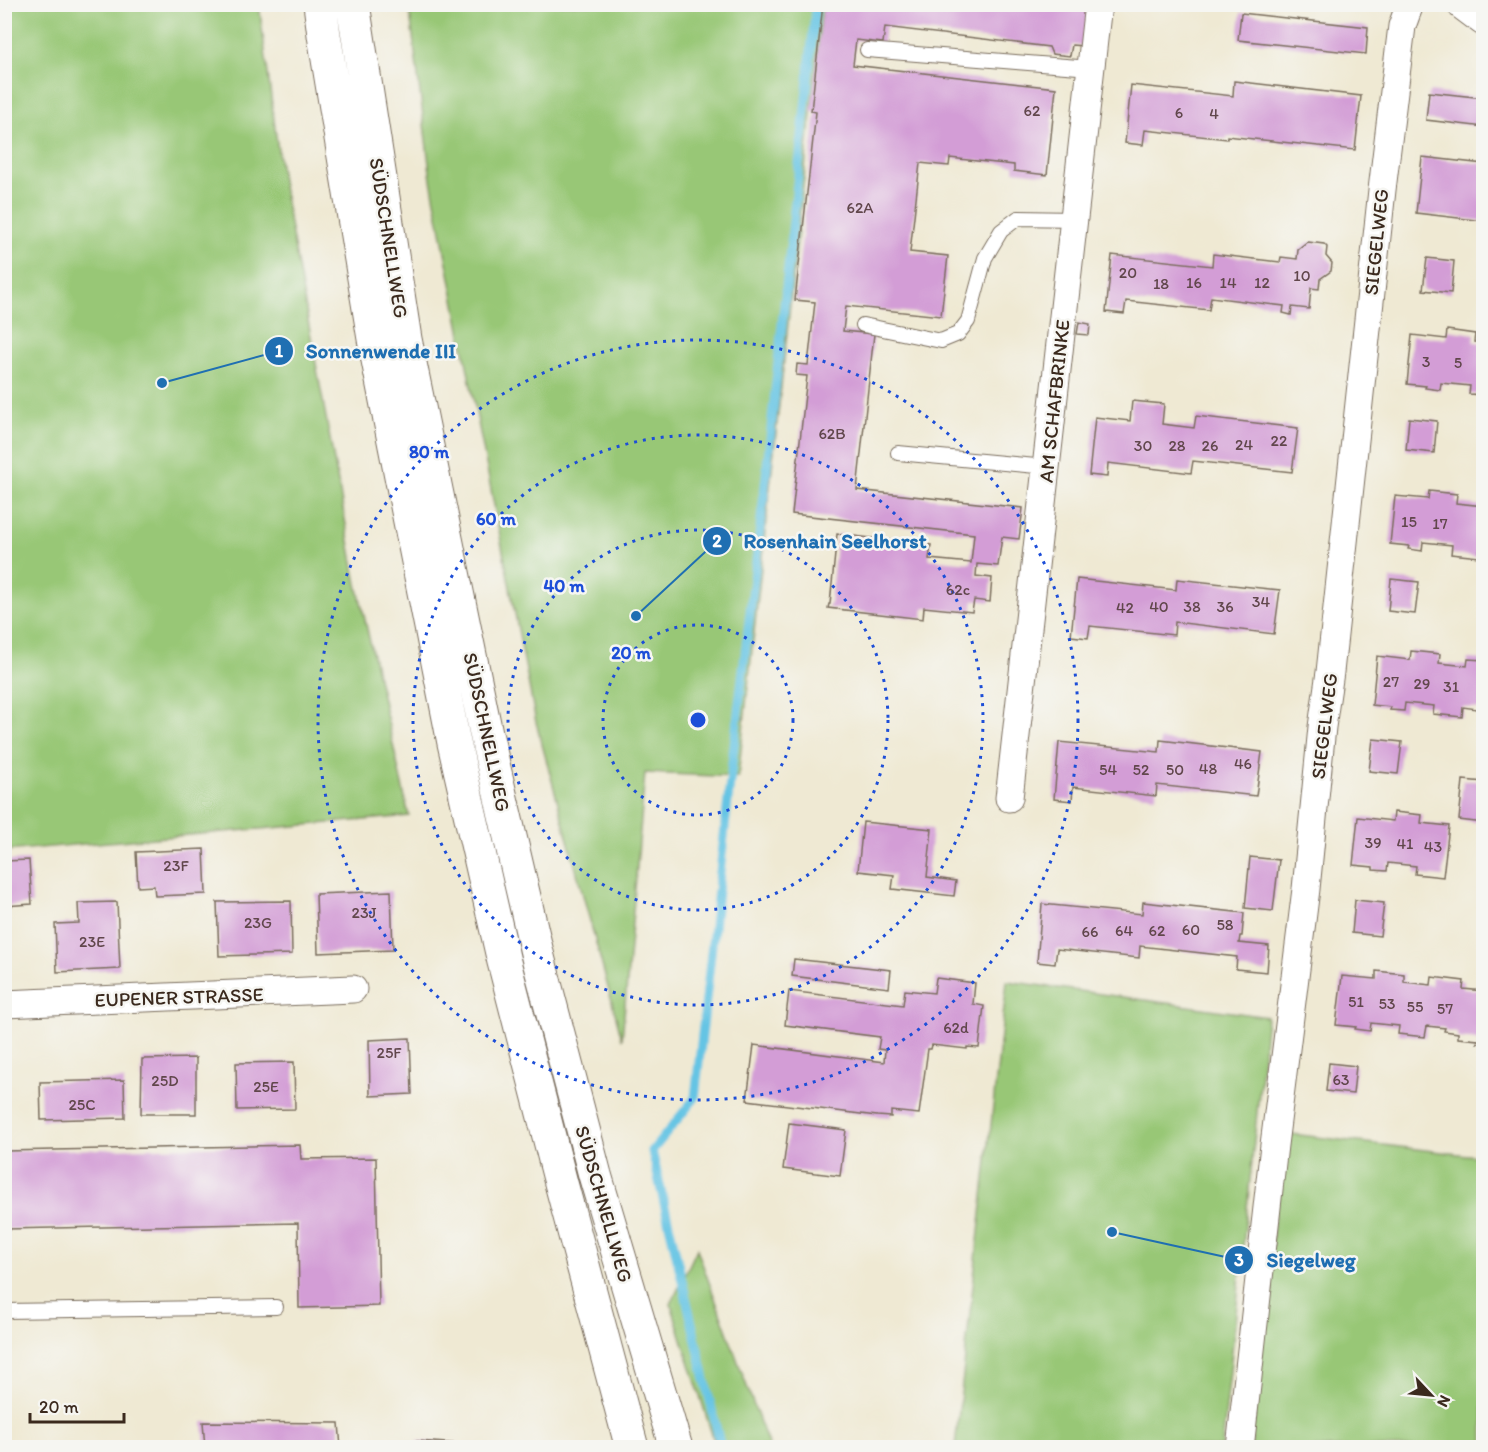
<svg xmlns="http://www.w3.org/2000/svg" width="1488" height="1452" font-family="Itim,sans-serif">
  <style>
    .green { fill: #98c776; stroke: #6a784a; stroke-width: 1.5 }
    .lines { fill: none; stroke-linecap: round; stroke-linejoin: round }
    .stream { stroke: #65c4e4; stroke-width: 9 }
    .building { fill: #d39dd6 }
    .service-casing { stroke: #7a6d5d; stroke-width: 16 }
    .minor-casing { stroke: #7a6d5d; stroke-width: 29 }
    .tertiary-casing { stroke: #7a6d5d; stroke-width: 35 }
    .trunk-casing { stroke: #7a6d5d; stroke-width: 35 }
    .service { stroke: #fff; stroke-width: 14 }
    .minor { stroke: #fff; stroke-width: 27 }
    .tertiary { stroke: #fff; stroke-width: 33 }
    .trunk { stroke: #fff; stroke-width: 33 }
    .ring { fill: none; stroke: #1d4ed8; stroke-width: 3; stroke-dasharray: 3 6 }
    .labels { text-anchor: middle; stroke-width: 5; stroke-linejoin: round; paint-order: stroke }
    .number-label { font-size: 16px; fill: #61474c }
    .street-label { font-size: 20px; fill: #3b2a1e; stroke: #f6f6f2 }
    .centre { fill: #1d4ed8; stroke: #f6f6f2; stroke-width: 3 }
    .ring-label { font-size: 18px; text-anchor: middle; font-weight: bold; fill: #1d4ed8; stroke: #f6f6f2; stroke-width: 5; stroke-linejoin: round; paint-order: stroke }
    .leader { fill: none; stroke: #1f6fb2; stroke-width: 2 }
    .callout-dot { fill: #1f6fb2; stroke: #f6f6f2; stroke-width: 2 }
    .mark-label { font-size: 18px; text-anchor: middle; font-weight: bold; fill: #fff }
    .callout-label { font-size: 21px; text-anchor: middle; font-weight: bold; fill: #1f6fb2; stroke: #f6f6f2; stroke-width: 5; stroke-linejoin: round; paint-order: stroke }
  </style>
  <rect width="100%" height="100%" fill="#f6f6f2"/>
  <filter id="ink" filterUnits="userSpaceOnUse"><feTurbulence type="fractalNoise" baseFrequency=".0167" numOctaves="2"/><feDisplacementMap in="SourceGraphic" scale="12" xChannelSelector="R" yChannelSelector="G"/><feConvolveMatrix kernelMatrix="1 2 1 2 8 2 1 2 1" color-interpolation-filters="sRGB"/></filter>
  <filter id="wash" filterUnits="userSpaceOnUse"><feTurbulence type="fractalNoise" baseFrequency=".008" numOctaves="4" result="noise"/><feDisplacementMap in="SourceGraphic" scale="24" xChannelSelector="R" yChannelSelector="G"/><feGaussianBlur stdDeviation="1.35" result="paint"/><feColorMatrix in="noise" values="0 0 0 0 0 0 0 0 0 0 0 0 0 0 0 0 0 1.4 0 .05"/><feComposite in="paint" operator="in"/></filter>
  <g filter="url(#wash)">
    <rect width="100%" height="100%" fill="#efe9d3"/>
    <path class="green" d="M5 4 259 5 282 181 357 584 409 816 5 851Z
      M409 5H823L738 777 645 773 622 1039 536 722 431 180Z
      M1007 981 1267 1017 1222 1447H955Z
      M1283 1133 1483 1157V1447L1251 1448Z
      M697 1249 769 1447H716L671 1304Z"/>
    <g class="lines">
      <path class="stream" d="M721 1448 652 1151 695 1098 734 746 764 495 816 4"/>
    </g>
    <g id="blocks">
      <path class="building" d="M823 4H963L1012 10 1013 4H1089L1084 46 1072 45 1070 56 1052 54 1049 47 885 27 883 43 856 40 853 65 1056 88 1047 175 1014 171V165L950 158 949 166 920 163 910 252 948 256 941 316 846 306 843 331 874 334 857 490 1023 508 1019 539 1002 537 998 566 977 564 976 576 992 578 990 602 974 600 972 612 924 607 923 619 828 608 829 604H830L837 534 931 545 929 559 971 563 974 534 792 514 807 376 796 375 797 364 808 365 815 302 795 300 816 112 811 111Z
        M1241 13 1368 27 1366 54 1238 40Z
        M1234 81 1361 96 1355 150 1227 136V139L1145 130 1143 145 1125 143 1131 85 1233 96Z
        M1429 92 1484 98V127L1426 120Z
        M1422 157 1484 164V221L1416 213Z
        M1308 242 1324 244 1327 247 1326 256 1332 263 1331 271 1320 279 1319 289 1311 288 1309 309 1292 307 1291 315 1283 313 1284 306 1211 297 1209 310 1126 301 1124 314 1106 312 1112 255 1212 266 1213 254 1280 262 1281 257 1297 259 1298 250Z
        M1427 258 1454 261 1451 293 1423 290Z
        M1079 322 1090 324 1089 335 1077 334Z
        M1447 330 1475 334 1474 342 1484 343V395L1469 394 1470 386 1441 383 1440 390 1425 388 1426 386 1407 384 1412 335 1446 339Z
        M1132 401 1164 404 1162 424 1194 428 1196 416 1298 428 1292 472 1193 461 1191 473 1108 463 1107 477 1089 475 1095 417 1130 421Z
        M1409 418 1437 421 1434 453 1406 450Z
        M1429 491 1457 494 1456 503 1484 506V546L1480 545 1479 557 1451 554 1452 545 1423 542 1422 551 1408 549 1409 546 1390 544 1395 496 1428 499Z
        M1077 579 1176 590 1177 579 1280 590 1274 634 1175 622 1174 635 1090 626 1088 638 1071 636Z
        M1391 579 1419 582 1415 614 1388 611Z
        M1411 651 1440 654 1439 663 1467 666 1468 659 1484 660V710L1463 707 1462 717 1433 714 1434 706 1405 703 1404 711 1390 710 1391 707 1372 705 1377 656 1410 660Z
        M1373 739 1402 742 1398 774 1369 771Z
        M1160 740 1262 752 1256 796 1157 785 1156 796 1073 787 1072 801 1054 799 1059 742 1159 752Z
        M1463 780 1484 782V823L1459 820Z
        M1394 812 1422 815 1421 823 1449 826 1443 877 1415 874 1416 866 1388 863 1387 871 1373 870V867L1353 865 1358 817 1393 821Z
        M863 822 932 829 927 877 956 881 954 896 892 889 894 875 858 871Z
        M204 849 206 894 155 896 154 886 138 887 136 852Z
        M1250 857 1279 860 1273 911 1245 908Z
        M29 860 32 904 4 906V861Z
        M391 891 393 950 318 953 316 894Z
        M1355 900 1384 903 1380 936 1352 933Z
        M291 901 292 954 219 956 217 902Z
        M117 902 120 969 57 972 55 924 79 923 78 903Z
        M1143 902 1244 913 1242 936H1240L1239 943 1269 946 1267 972 1236 969 1237 957 1140 946 1139 958 1057 949 1055 964 1037 962 1042 904 1142 914Z
        M794 959 891 970 889 988 792 976Z
        M1376 971 1404 974V982L1431 985 1432 977 1464 981 1463 989 1484 991V1044L1477 1043 1478 1040 1458 1038V1033L1444 1031 1445 1028 1427 1026 1425 1037 1398 1034 1399 1026 1371 1023 1370 1031 1355 1029 1356 1027 1336 1025 1342 976 1376 979Z
        M936 978 975 983 973 1004 984 1006 979 1048 967 1047V1049L932 1045 931 1049H928L919 1114 891 1111V1117L877 1116 747 1100 754 1045 884 1062 885 1050 878 1049 880 1037 785 1025 789 991 903 1005 905 990 934 993Z
        M410 1038 412 1094 370 1096 369 1040Z
        M196 1058V1114H141L142 1059Z
        M294 1062 295 1109 237 1110 236 1063Z
        M1329 1063 1356 1066 1353 1094 1326 1091Z
        M124 1080 125 1118 41 1120 40 1082Z
        M789 1123 846 1130 840 1176 783 1169Z
        M300 1145 301 1159 376 1158 379 1306 299 1308 298 1223 5 1229V1151Z
        M203 1422 339 1423 341 1448H205Z
        M417 1441 491 1446 490 1448H417Z"/>
    </g>
  </g>
  <g filter="url(#ink)">
    <use href="#blocks" fill-opacity="0" stroke="#7a6d5d" stroke-width="1.5"/>
    <g class="lines">
      <g class="service-casing">
        <path id="service" d="M867 50 1091 68
          M863 325 941 341 958 334 968 321 985 258 1001 231 1018 218 1075 219
          M898 453 1047 467
          M4 1311 276 1307"/>
      </g>
      <g class="minor-casing">
        <path id="minor" d="M1009 798 1098 4
          M4 1004 353 989
          M1240 1448 1274 1145 1306 889 1322 727 1330 672 1382 190 1402 26 1410 4"/>
      </g>
      <g class="tertiary-casing">
        <path id="tertiary" d="M1464 4 1484 19"/>
      </g>
      <g class="trunk-casing">
        <path id="trunk" d="M320 4 324 35 375 345 454 743 504 962 561 1183 632 1448
          M353 4 405 339 487 738 538 957 595 1175 676 1448"/>
      </g>
      <use href="#service" class="service"/>
      <use href="#minor" class="minor"/>
      <use href="#tertiary" class="tertiary"/>
      <use href="#trunk" class="trunk"/>
    </g>
  </g>
  <g class="ring">
    <circle cx="698" cy="720" r="95"/>
    <circle cx="698" cy="720" r="190"/>
    <circle cx="698" cy="720" r="285"/>
    <circle cx="698" cy="720" r="380"/>
  </g>
  <g class="labels">
    <g class="number-label">
      <text x="1032" y="116">62</text>
      <text x="1179" y="118">6</text>
      <text x="1214" y="119">4</text>
      <text x="860" y="213">62A</text>
      <text x="1128" y="278">20</text>
      <text x="1302" y="281">10</text>
      <text x="1194" y="288">16</text>
      <text x="1228" y="288">14</text>
      <text x="1262" y="288">12</text>
      <text x="1161" y="289">18</text>
      <text x="1426" y="367">3</text>
      <text x="1458" y="368">5</text>
      <text x="832" y="439">62B</text>
      <text x="1279" y="446">22</text>
      <text x="1244" y="450">24</text>
      <text x="1143" y="451">30</text>
      <text x="1177" y="451">28</text>
      <text x="1210" y="451">26</text>
      <text x="1409" y="527">15</text>
      <text x="1440" y="529">17</text>
      <text x="958" y="595">62c</text>
      <text x="1261" y="607">34</text>
      <text x="1159" y="612">40</text>
      <text x="1192" y="612">38</text>
      <text x="1225" y="612">36</text>
      <text x="1125" y="613">42</text>
      <text x="1391" y="687">27</text>
      <text x="1422" y="689">29</text>
      <text x="1451" y="692">31</text>
      <text x="1243" y="769">46</text>
      <text x="1208" y="774">48</text>
      <text x="1108" y="775">54</text>
      <text x="1141" y="775">52</text>
      <text x="1175" y="775">50</text>
      <text x="1373" y="848">39</text>
      <text x="1405" y="849">41</text>
      <text x="1433" y="852">43</text>
      <text x="176" y="871">23F</text>
      <text x="364" y="918">23J</text>
      <text x="258" y="928">23G</text>
      <text x="1225" y="930">58</text>
      <text x="1191" y="935">60</text>
      <text x="1124" y="936">64</text>
      <text x="1157" y="936">62</text>
      <text x="1090" y="937">66</text>
      <text x="92" y="947">23E</text>
      <text x="1356" y="1007">51</text>
      <text x="1387" y="1009">53</text>
      <text x="1415" y="1012">55</text>
      <text x="1445" y="1014">57</text>
      <text x="956" y="1033">62d</text>
      <text x="389" y="1058">25F</text>
      <text x="1341" y="1085">63</text>
      <text x="165" y="1086">25D</text>
      <text x="266" y="1092">25E</text>
      <text x="82" y="1110">25C</text>
    </g>
    <g class="street-label">
      <text transform="translate(389 238) rotate(81)" y="7">SÜDSCHNELLWEG</text>
      <text transform="translate(1376 242) rotate(-84)" y="7">SIEGELWEG</text>
      <text transform="translate(1054 401) rotate(-84)" y="7">AM SCHAFBRINKE</text>
      <text transform="translate(1324 726) rotate(-83)" y="7">SIEGELWEG</text>
      <text transform="translate(487 732) rotate(78)" y="7">SÜDSCHNELLWEG</text>
      <text transform="translate(179 997) rotate(-2)" y="7">EUPENER STRASSE</text>
      <text transform="translate(604 1204) rotate(74)" y="7">SÜDSCHNELLWEG</text>
    </g>
  </g>
  <circle cx="698" cy="720" r="9" class="centre"/>
  <g class="ring-label">
    <text x="429" y="458">80 m</text>
    <text x="496" y="525">60 m</text>
    <text x="564" y="592">40 m</text>
    <text x="631" y="659">20 m</text>
  </g>
  <path class="leader" d="M162 383L279 351M636 616L717 541M1112 1232L1239 1260"/>
  <g class="callout-dot">
    <circle cx="162" cy="383" r="6"/>
    <circle cx="636" cy="616" r="6"/>
    <circle cx="1112" cy="1232" r="6"/>
    <circle cx="279" cy="351" r="15"/>
    <circle cx="717" cy="541" r="15"/>
    <circle cx="1239" cy="1260" r="15"/>
  </g>
  <g class="mark-label">
    <text x="279" y="357">1</text>
    <text x="717" y="547">2</text>
    <text x="1239" y="1266">3</text>
  </g>
  <g class="callout-label">
    <text x="381" y="358">Sonnenwende III</text>
    <text x="835" y="548">Rosenhain Seelhorst</text>
    <text x="1311" y="1267">Siegelweg</text>
  </g>
  <rect width="1488" height="1452" fill="none" stroke="#f6f6f2" stroke-width="24"/>
  <g transform="translate(1431 1395) rotate(116)" stroke="#f6f6f2" stroke-width="4.5" paint-order="stroke">
  <path d="M0-4.5L10 22L0 15L-10 22Z" fill="#3b2a1e"/>
  <text y="-9" font-size="16" font-weight="bold" text-anchor="middle" fill="#3b2a1e">N</text>
  </g>
  <path d="M30 1413v9h94v-9" fill="none" stroke="#3b2a1e" stroke-width="3"/>
  <text x="39" y="1413" font-size="18" fill="#3b2a1e" stroke="#f6f6f2" stroke-width="4.5" paint-order="stroke">20 m</text>
</svg>
